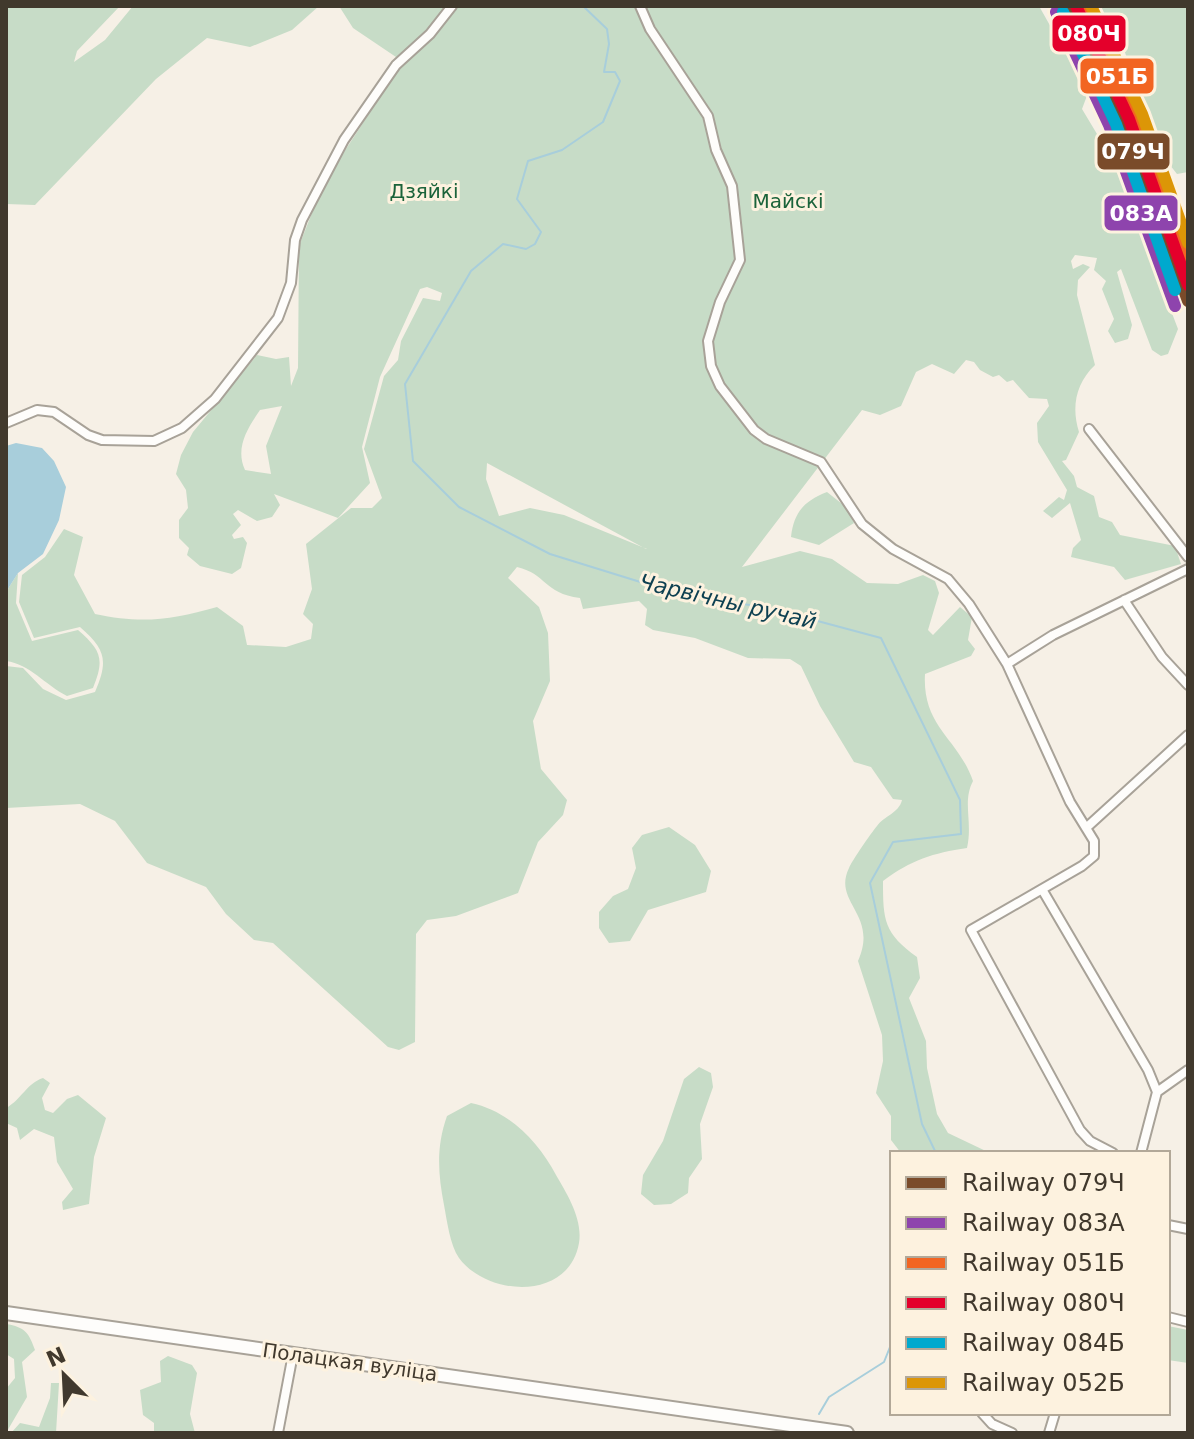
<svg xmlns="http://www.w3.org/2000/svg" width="1194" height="1439" font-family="'DejaVu Sans',sans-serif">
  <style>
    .green { fill: #c7dcc7; fill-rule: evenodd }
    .water { fill: #a8cedb }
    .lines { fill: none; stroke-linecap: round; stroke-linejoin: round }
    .stream { stroke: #a8cedb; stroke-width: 2 }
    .minor-casing { stroke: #a8a298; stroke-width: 12 }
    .secondary-casing { stroke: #a8a298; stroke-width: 16 }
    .minor { stroke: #fefdfb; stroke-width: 8 }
    .secondary { stroke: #fefdfb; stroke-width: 12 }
    .rail-1-casing { stroke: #fdf2df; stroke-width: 18 }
    .rail-2-casing { stroke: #fdf2df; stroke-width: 18 }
    .rail-3-casing { stroke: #fdf2df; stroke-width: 18 }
    .rail-4-casing { stroke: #fdf2df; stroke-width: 18 }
    .rail-5-casing { stroke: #fdf2df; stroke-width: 18 }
    .rail-6-casing { stroke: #fdf2df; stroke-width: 18 }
    .rail-1 { stroke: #7a4b2a; stroke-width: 12 }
    .rail-2 { stroke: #8e44ad; stroke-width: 12 }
    .rail-3 { stroke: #f26522; stroke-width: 12 }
    .rail-4 { stroke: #e4002b; stroke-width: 12 }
    .rail-5 { stroke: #00a9ce; stroke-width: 12 }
    .rail-6 { stroke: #dc9607; stroke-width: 12 }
    .labels { text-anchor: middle; stroke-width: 6; stroke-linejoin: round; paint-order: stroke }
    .park-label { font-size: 20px; fill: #1b633a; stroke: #fdf2df }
    .street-label { font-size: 20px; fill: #41392d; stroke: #fdf2df }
    .water-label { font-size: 22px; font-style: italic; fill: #0e4051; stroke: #fdf2df }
    .line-badge { stroke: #fdf2df; stroke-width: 3 }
    .badge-label { font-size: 22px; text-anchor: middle; font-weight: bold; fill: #fff }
  </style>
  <rect width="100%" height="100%" fill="#f6f0e6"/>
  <path class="green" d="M6 6H120L77 51 74 62 105 40 133 6H319L292 30 250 47 207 38 156 79 35 205 6 204Z
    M339 6H1039L1088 93 1082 109 1100 139 1122 138 1133 167 1130 172H1118L1178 329 1168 354 1161 356 1152 350 1121 269 1117 272 1132 325 1128 339 1115 343 1108 331 1114 319 1102 289 1106 281 1094 270 1097 258 1075 255 1071 261 1073 269 1083 264 1090 267 1078 280 1077 295 1095 365C1076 383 1071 407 1079 432L1066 460 1062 461 1074 476 1077 487 1094 496 1099 517 1112 522 1120 535 1175 546 1181 564 1125 580 1114 567 1071 557 1073 548 1081 540 1070 503 1052 518 1043 511 1059 497 1064 500 1067 490 1038 442 1037 423 1049 406 1047 399 1029 398 1013 380 1007 382 999 375 993 377 980 370 974 362 966 360 954 374 932 364 916 372 901 406 880 415 862 410 742 567 800 551 832 559 867 583 898 584 923 575 935 581 939 593 928 630 933 635 960 607 972 617 968 640 975 649 971 656 925 674C922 727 958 738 973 781 962 802 973 821 967 848 933 853 911 860 883 881 883 921 884 933 917 957L920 978 909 998 926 1041 927 1068 937 1114 948 1133 990 1153H901L891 1140V1116L876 1093 883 1061 882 1035 858 961C879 914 832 903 849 868 852 861 871 833 877 826 884 816 899 813 902 800L893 799 871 767 854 762 820 706 801 666 790 659 748 658 695 638 653 630 645 625 647 609 639 601 583 609 580 598C543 593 547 574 517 567L508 578 539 607 548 633 550 681 533 721 541 769 567 800 563 815 538 842 518 893 456 916 427 920 416 934 415 1042 399 1050 388 1047 273 943 254 940 226 914 206 887 147 863 115 821 80 804 6 808V666L23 668 43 689 66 700 95 692C109 660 105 649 80 627L34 638 19 602 22 575 45 557 64 529 83 537 74 575 95 614C141 624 172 620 217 607L243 626 247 645 286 647 311 639 313 624 303 614 312 589 306 544 351 508H372L382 498 364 449 384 376 398 360 401 341 423 298 440 301 442 293 427 287 420 289 380 377 362 447 370 483 338 518 274 494 280 505 272 517 257 521 238 510 233 514 241 525 232 535 234 539 243 537 247 543 241 568 232 574 200 566 187 555 189 548 179 538V520L188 508 186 490 176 474 181 455 193 432 257 355 276 359 289 357 291 386 298 368 299 246 315 205 344 152 395 74 396 57 353 28ZM282 406 266 446 271 474 245 470C235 448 247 429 260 410ZM487 463 646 549H647L564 515 530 508 499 516 486 479Z
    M1100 6H1188V172L1177 174 1166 160 1124 50Z
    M827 492 846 507 854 523 819 545 791 537C794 512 804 501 827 492Z
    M18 573 16 603 32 641 78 630C101 650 105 659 93 688L67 696C45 685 30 664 6 661V592Z
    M669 827 695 845 711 871 706 892 648 910 630 941 609 943 599 928V912L613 896 628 889 636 868 632 848 642 835Z
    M699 1067 711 1073 713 1087 700 1124 702 1159 689 1178 688 1193 671 1204 654 1205 641 1194 643 1175 663 1141 684 1079Z
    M43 1078 50 1083 42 1098 45 1110 53 1113 67 1099 78 1095 106 1118 94 1157 89 1204 63 1210 62 1202 73 1189 57 1162 54 1137 34 1129 20 1140 17 1128 6 1123V1108C21 1100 27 1083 43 1078Z
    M471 1103C509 1111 538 1141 556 1175 567 1194 583 1219 579 1243 569 1301 488 1297 459 1258 450 1245 447 1221 444 1205 438 1174 436 1147 447 1116Z
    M6 1324C25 1327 29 1333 35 1350L22 1362 27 1397 6 1433V1389L15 1378 14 1359 6 1354Z
    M1168 1326 1188 1330V1363L1168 1360Z
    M168 1356 192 1365 197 1373 190 1414 195 1433H154V1423L143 1415 140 1390 161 1382 160 1361Z
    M51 1383H59L56 1433H11L20 1423 39 1427 50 1398Z"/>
  <path class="water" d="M16 443 42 448 54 461 66 487 59 520 43 554 18 573 6 592V446Z"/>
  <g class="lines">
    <path class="stream" d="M583 6 607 29 609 44 604 72H615L620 81 603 122 562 150 528 161 517 199 541 232 535 244 526 249 503 244 471 271 405 384 413 461 459 507 550 554 679 594 769 608 881 638 960 800 961 834 893 842 870 883 922 1124 936 1153
      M819 1414 829 1397 884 1362 892 1342"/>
    <g class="minor-casing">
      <path id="minor" d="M640 6 650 29 708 116 716 150 732 186 740 260 720 302 708 341 711 366 720 386 754 430 766 439 821 462 862 524 893 549 948 579 969 604 1007 664 1070 802 1094 841V856L1082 866 971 930 1080 1130 1090 1141 1113 1153
        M6 423 37 410 54 412 88 435 102 440 154 441 182 428 215 399 278 318 291 283 295 240 302 220 344 140 396 65 430 34 452 6
        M1089 429 1188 557
        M1124 600 1162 657 1188 685
        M1007 664 1053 635 1188 569
        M1086 828 1188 735
        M1043 891 1148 1070 1157 1092 1141 1153
        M1157 1092 1188 1070
        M1168 1225 1188 1229
        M1168 1317 1188 1322
        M982 1413 992 1424 1012 1433
        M278 1433 293 1354
        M1049 1433 1055 1413"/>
    </g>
    <g class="secondary-casing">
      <path id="secondary" d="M6 1313 847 1433"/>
    </g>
    <use href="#minor" class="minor"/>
    <use href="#secondary" class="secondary"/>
    <g class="rail-1-casing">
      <path id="rail-1" d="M1069 6 1122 120 1188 301"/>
    </g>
    <g class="rail-2-casing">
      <path id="rail-2" d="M1056 12 1109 125 1175 306"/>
    </g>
    <g class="rail-3-casing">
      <path id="rail-3" d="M1084 6 1135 115 1188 260"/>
    </g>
    <g class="rail-4-casing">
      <path id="rail-4" d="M1076 6 1129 119 1188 285"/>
    </g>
    <g class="rail-5-casing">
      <path id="rail-5" d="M1063 12 1116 124 1175 290"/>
    </g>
    <g class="rail-6-casing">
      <path id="rail-6" d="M1091 6 1142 114 1188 243"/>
    </g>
    <use href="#rail-1" class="rail-1"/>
    <use href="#rail-2" class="rail-2"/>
    <use href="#rail-3" class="rail-3"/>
    <use href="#rail-4" class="rail-4"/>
    <use href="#rail-5" class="rail-5"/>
    <use href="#rail-6" class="rail-6"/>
  </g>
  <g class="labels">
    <g class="park-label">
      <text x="424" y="198">Дзяйкі</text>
      <text x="788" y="208">Майскі</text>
    </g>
    <g class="street-label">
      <text transform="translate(350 1362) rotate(8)" y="7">Полацкая вуліца</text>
    </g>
    <g class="water-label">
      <text transform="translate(728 601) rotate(13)" y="8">Чарвічны ручай</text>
    </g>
  </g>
  <g class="line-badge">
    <rect x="1051" y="14" width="76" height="39" rx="8" fill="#e4002b"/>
    <rect x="1079" y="57" width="76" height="38" rx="8" fill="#f26522"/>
    <rect x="1096" y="132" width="75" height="39" rx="8" fill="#7a4b2a"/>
    <rect x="1103" y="194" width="76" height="38" rx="8" fill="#8e44ad"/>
  </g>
  <g class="badge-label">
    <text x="1089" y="41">080Ч</text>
    <text x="1117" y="84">051Б</text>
    <text x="1133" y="159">079Ч</text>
    <text x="1141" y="221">083А</text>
  </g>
  <rect width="1194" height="1439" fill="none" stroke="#41392d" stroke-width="16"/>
  <rect x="890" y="1151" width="280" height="264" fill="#fdf2df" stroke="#b2a898" stroke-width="2"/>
  <rect x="906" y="1177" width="40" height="12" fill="#7a4b2a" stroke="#b2a898" stroke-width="2"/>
  <text x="962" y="1191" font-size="24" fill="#41392d">Railway 079Ч</text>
  <rect x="906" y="1217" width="40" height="12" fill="#8e44ad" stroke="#b2a898" stroke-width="2"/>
  <text x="962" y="1231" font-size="24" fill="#41392d">Railway 083А</text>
  <rect x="906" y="1257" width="40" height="12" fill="#f26522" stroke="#b2a898" stroke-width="2"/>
  <text x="962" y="1271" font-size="24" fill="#41392d">Railway 051Б</text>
  <rect x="906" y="1297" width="40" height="12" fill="#e4002b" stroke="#b2a898" stroke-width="2"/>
  <text x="962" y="1311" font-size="24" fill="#41392d">Railway 080Ч</text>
  <rect x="906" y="1337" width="40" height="12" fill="#00a9ce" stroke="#b2a898" stroke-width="2"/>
  <text x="962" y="1351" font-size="24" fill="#41392d">Railway 084Б</text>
  <rect x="906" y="1377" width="40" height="12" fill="#dc9607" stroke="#b2a898" stroke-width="2"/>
  <text x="962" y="1391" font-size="24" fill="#41392d">Railway 052Б</text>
  <g transform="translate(64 1375) rotate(336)" stroke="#fdf2df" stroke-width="6" paint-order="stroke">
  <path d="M0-6L14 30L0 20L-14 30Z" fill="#41392d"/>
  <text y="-12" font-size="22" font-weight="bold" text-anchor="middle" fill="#41392d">N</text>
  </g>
</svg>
